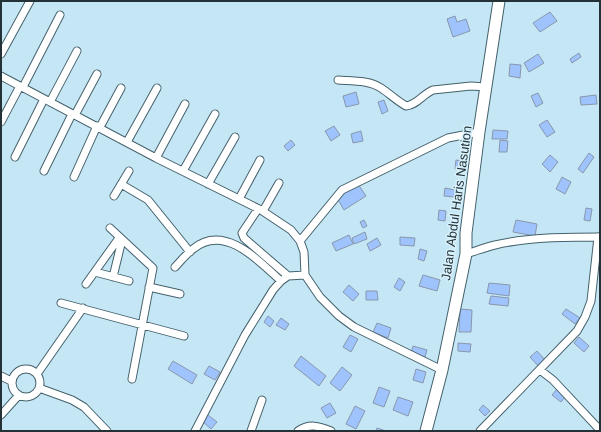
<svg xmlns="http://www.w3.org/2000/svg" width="601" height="432" font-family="Arial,sans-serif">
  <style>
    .building { fill: #9fc3fc; stroke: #8897ae }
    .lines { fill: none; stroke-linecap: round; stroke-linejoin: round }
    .street-casing { stroke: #44616c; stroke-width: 9 }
    .primary-casing { stroke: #44616c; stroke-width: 13 }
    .street { stroke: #fff; stroke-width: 7 }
    .primary { stroke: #fff; stroke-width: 11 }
    .labels { text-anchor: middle; stroke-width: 3; stroke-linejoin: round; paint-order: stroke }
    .street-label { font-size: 13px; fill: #243136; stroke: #d8f2fd }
  </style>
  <rect width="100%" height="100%" fill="#c5e6f4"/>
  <path class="building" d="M550 12 557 21 540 32 533 23Z
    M455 16 457 22 466 19 470 31 453 37 447 19Z
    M579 53 581 57 572 63 570 59Z
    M538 54 544 63 529 72 524 63Z
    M510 64 521 65 520 78 509 76Z
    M356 92 359 104 346 107 343 96Z
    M538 93 543 103 536 107 531 96Z
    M596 95 597 104 581 105 580 97Z
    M384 100 388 111 382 114 378 102Z
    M547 120 555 132 547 137 539 125Z
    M334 126 340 135 331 141 325 131Z
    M493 130 508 131 507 139H492Z
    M361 131 363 141 353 143 351 134Z
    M291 140 295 145 288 151 284 146Z
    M500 140 508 141 507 152H499Z
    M589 153 594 157 583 173 578 169Z
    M550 155 558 162 550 172 542 164Z
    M456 160 463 161 462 170 455 169Z
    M562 177 571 182 565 194 556 189Z
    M358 184 366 196 344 210 337 198Z
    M445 188 455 190 454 197 444 196Z
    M586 208 592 209 590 221 584 220Z
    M439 210 446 211 445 221 438 220Z
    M364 220 367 226 363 228 360 222Z
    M516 220 537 224 535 236 513 232Z
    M365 232 367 239 354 244 352 238Z
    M349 235 353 244 336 251 332 243Z
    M400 237 415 238 414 246 400 245Z
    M377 238 381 245 370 251 367 244Z
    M420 249 427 251 424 261 418 259Z
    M423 275 440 280 437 291 419 286Z
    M399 278 405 282 400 291 394 287Z
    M489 283 510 285 509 296 487 293Z
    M349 285 359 294 353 301 343 292Z
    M366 291H377L378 300H366Z
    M491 296 509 298 508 306 489 304Z
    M460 309 472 310 471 332H459Z
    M566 309 580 318 575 324 562 314Z
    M268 316 274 321 270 327 264 322Z
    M281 318 289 324 285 330 276 325Z
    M377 323 391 328 388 338 373 332Z
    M350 335 358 339 351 352 343 347Z
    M579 337 589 346 584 352 574 343Z
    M458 343 471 344 470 352 458 351Z
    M413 346 427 350 425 357 411 353Z
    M537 351 546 361 539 367 530 357Z
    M301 356 326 376 319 386 294 366Z
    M173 361 197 375 192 384 168 369Z
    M209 366 220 372 215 380 204 374Z
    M342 367 352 375 340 391 330 383Z
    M416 369 426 372 423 383 413 380Z
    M379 387 390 391 384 407 373 403Z
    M557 389 565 397 561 402 552 395Z
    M398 397 413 402 408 416 393 410Z
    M330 403 336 413 327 418 321 408Z
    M483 405 490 411 485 416 479 410Z
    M355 406 365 411 356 429 346 424Z
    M208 415 217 422 211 429 202 421Z
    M377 428 386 431H376Z"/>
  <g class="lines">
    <g class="street-casing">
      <path id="street" d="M1 54 30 1
        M1 76 156 158 261 210 291 230 300 241 304 252 305 275 320 297 339 316 354 327 442 370
        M338 80C352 81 369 80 381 88 390 94 397 101 406 106 417 105 423 94 433 90L471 86 486 87
        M23 87 60 15
        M50 102 77 51
        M75 115 97 74
        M1 122 20 86
        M100 127 121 88
        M127 142 157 88
        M15 157 44 99
        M156 158 185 104
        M44 171 72 114
        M183 171 215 114
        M74 177 97 126
        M121 184 148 200 190 252
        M208 184 235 137
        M114 196 129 171
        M239 199 260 160
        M258 209 242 233 244 238 288 276
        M263 211 279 183
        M110 228 153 268 132 379
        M300 241 342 190 448 138 479 132
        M466 254C476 251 486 247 495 245 528 237 567 237 600 237
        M175 267C181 261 186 254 193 249 224 223 258 260 281 281
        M95 272 129 281
        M113 277 122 240
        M86 284 119 238
        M149 287 180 294
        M61 303 184 336
        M12 383a14 14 0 1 1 28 0a14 14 0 1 1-28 0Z
        M540 370 553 380 600 430
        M37 374 83 308
        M1 376 11 381
        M39 388 72 400 84 407 107 431
        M1 415 19 395
        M195 431 245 335 273 290 281 281 288 276 305 275
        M251 431 262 400
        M298 431C309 423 319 426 331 431
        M480 431 577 331 585 317 591 301 598 237"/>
    </g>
    <g class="primary-casing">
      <path id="primary" d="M426 431 442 370 466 254V233L479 132 499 1"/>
    </g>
    <use href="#street" class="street"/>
    <use href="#primary" class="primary"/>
  </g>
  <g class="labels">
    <g class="street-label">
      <text transform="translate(456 203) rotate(-82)" y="5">Jalan Abdul Haris Nasution</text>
    </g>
  </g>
  <rect width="601" height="432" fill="none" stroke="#243136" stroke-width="4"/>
</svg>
